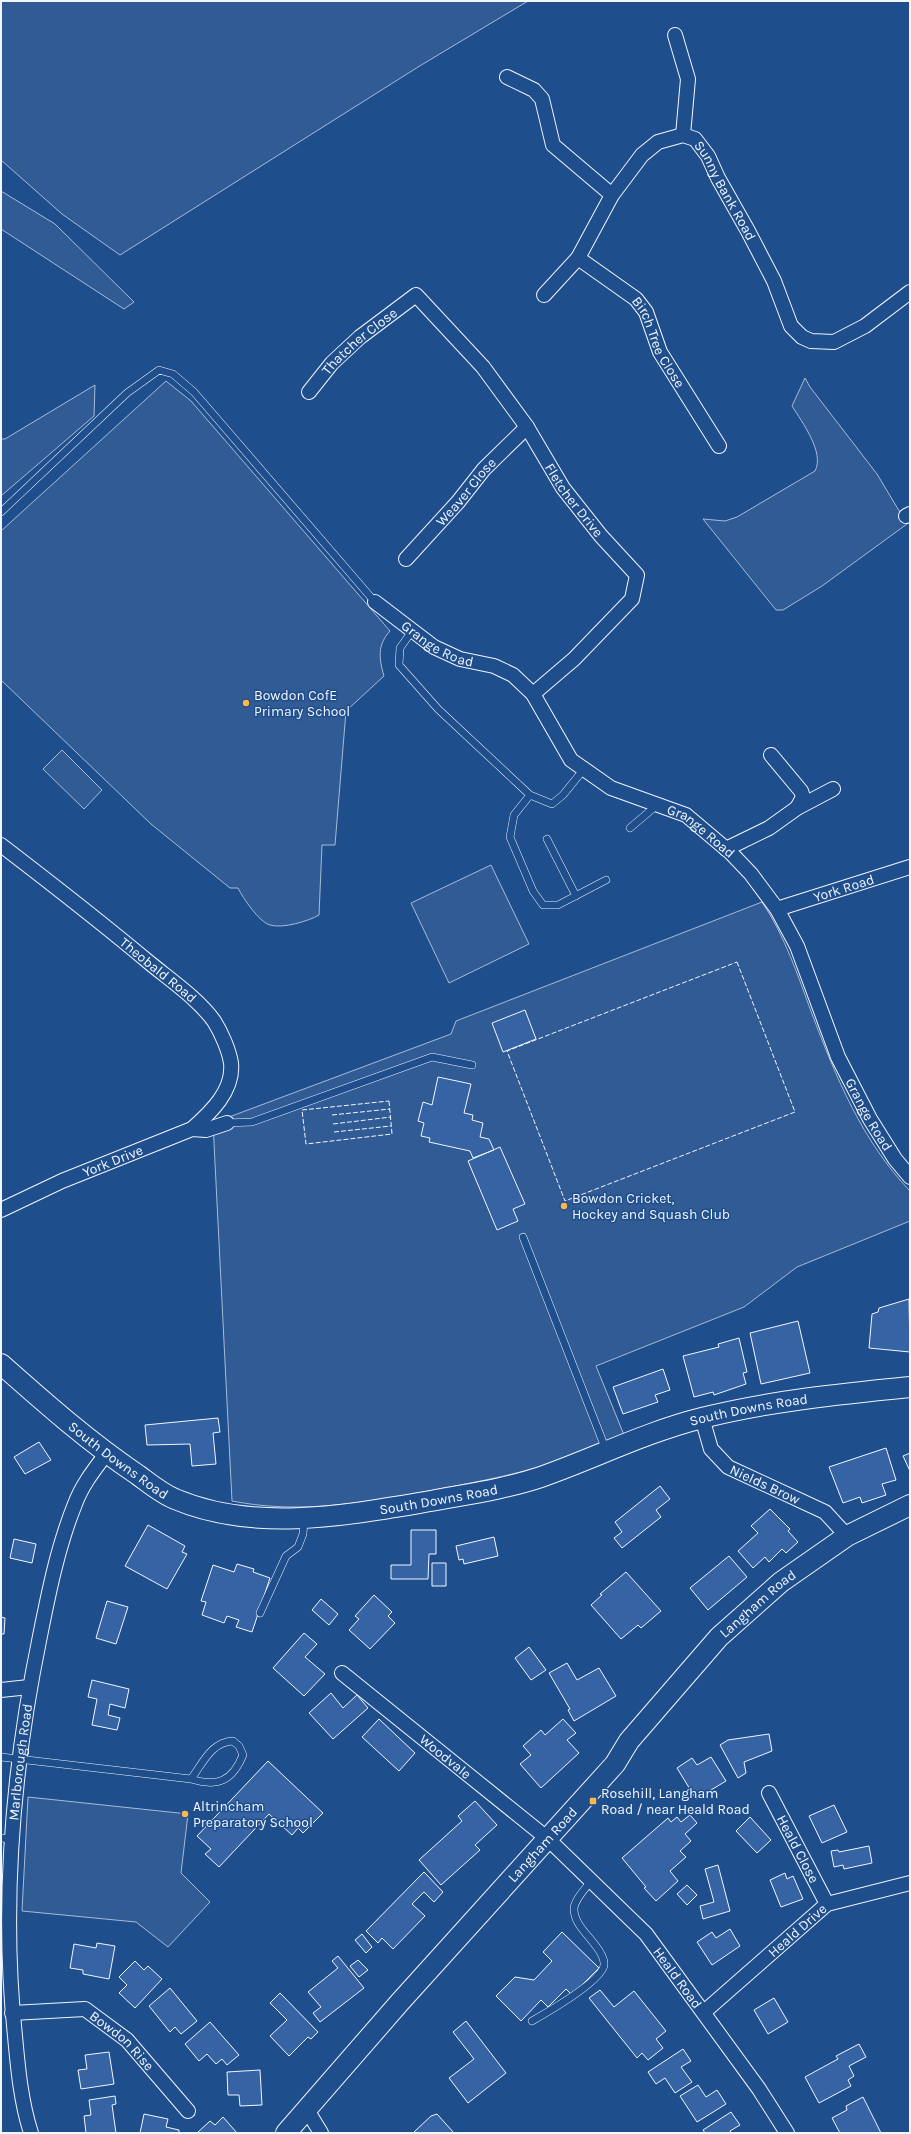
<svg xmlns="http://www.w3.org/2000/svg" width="911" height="2134" font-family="Karla,sans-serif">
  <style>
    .green { fill: #305b95; stroke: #a8bbd7 }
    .building { fill: #3563a3; stroke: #f2f6ff }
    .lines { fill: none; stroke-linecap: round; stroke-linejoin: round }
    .lane-casing { stroke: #f2f6ff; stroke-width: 8 }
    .street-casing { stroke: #f2f6ff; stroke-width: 16 }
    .secondary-casing { stroke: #f2f6ff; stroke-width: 22 }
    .lane { stroke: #1f4e8c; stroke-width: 7 }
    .street { stroke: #1f4e8c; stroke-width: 14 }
    .secondary { stroke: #1f4e8c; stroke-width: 20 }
    .fence { stroke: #f2f6ff; stroke-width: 1; stroke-dasharray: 5 2; stroke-linecap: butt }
    .poi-dot { fill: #ffb74d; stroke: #1f4e8c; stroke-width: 1.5 }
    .labels { text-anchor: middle; stroke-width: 3; stroke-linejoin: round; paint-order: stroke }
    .street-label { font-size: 14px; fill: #f2f6ff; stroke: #1f4e8c }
    .poi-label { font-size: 14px; fill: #f2f6ff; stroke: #1f4e8c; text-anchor: start }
  </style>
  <rect width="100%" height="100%" fill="#1f4e8c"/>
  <path class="green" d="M1 1H528L418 67 120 255 62 214 1 160Z
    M1 191 55 224 134 302 124 309 1 229Z
    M805 378 810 387 877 474 907 524 822 586 783 610H776L703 519 725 521 737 517 815 471C825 453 802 422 792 406Z
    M166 381 191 401 390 631C377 645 379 659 384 676L346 711 335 845H322L319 915C309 921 282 929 270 925 259 922 243 898 238 888H230L151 824 1 680V531Z
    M95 385 94 416 1 496V439H5Z
    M62 750 102 790 84 809 43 769Z
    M491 865 529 944 449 983 411 903Z
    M762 902C785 936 798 976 812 1014 836 1077 862 1141 910 1191V1221L797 1267 744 1307 596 1366 624 1435C599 1445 575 1456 550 1464 503 1478 455 1486 407 1495 346 1505 294 1513 232 1501L213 1123 451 1034 456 1021Z
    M28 1797 188 1814 181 1873 210 1902 168 1947 136 1922 22 1911Z"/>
  <path class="building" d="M525 1010 536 1039 503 1052 492 1023Z
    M438 1077 471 1084 464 1113 473 1115 472 1120 483 1123 480 1137 489 1139 494 1150 473 1158 470 1151 429 1142 430 1138 421 1136 424 1123 418 1121 423 1102 432 1105Z
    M500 1147 525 1204 513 1209 518 1221 497 1230 468 1161Z
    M909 1299 910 1352 869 1348 872 1314 878 1312 879 1308Z
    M798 1321 810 1373 761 1384 750 1333Z
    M739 1338 747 1372 743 1373 746 1384 714 1395 713 1392 694 1397 683 1356 719 1347 718 1344Z
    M663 1369 670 1390 655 1395 658 1402 623 1414 613 1387Z
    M218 1418 220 1432 213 1433 216 1464 192 1466 190 1444 147 1445 145 1425Z
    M39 1442 51 1460 25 1474 14 1457Z
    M886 1448 896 1480 882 1484 886 1495 862 1503 860 1497 843 1503 829 1467Z
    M910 1453V1471L903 1456Z
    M660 1486 670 1499 656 1510 661 1517 622 1548 614 1538 622 1532 615 1522Z
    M770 1509 790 1529 788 1531 798 1542 786 1553 782 1549 769 1562 765 1557 753 1568 738 1551 758 1533 751 1526Z
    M148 1525 185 1546 182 1552 187 1554 167 1589 125 1566Z
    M411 1530H436V1554H429L428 1579H391V1565H411Z
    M494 1537 498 1556 464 1564 463 1559 459 1560 456 1546Z
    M14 1539 36 1544 32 1563 10 1558Z
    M729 1556 747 1577 708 1610 690 1588Z
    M432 1563H446V1586H432Z
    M237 1564 254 1569 253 1572 270 1578 252 1632 236 1627 239 1620 227 1616 224 1623 202 1615 206 1602 201 1601 213 1565 234 1572Z
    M626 1572 661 1611 641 1628 638 1625 621 1639 591 1605 602 1595 600 1594Z
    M374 1595 392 1612 388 1616 395 1623 370 1649 349 1630 359 1619 355 1616Z
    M321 1599 338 1614 329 1625 312 1610Z
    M107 1601 128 1607 116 1644 96 1638Z
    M1 1617 5 1618 4 1634H1Z
    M304 1633 317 1644 305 1657 325 1674 304 1696 273 1668Z
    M529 1647 546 1670 531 1680 515 1658Z
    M567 1663 577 1680 599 1668 616 1696 574 1721 568 1710 570 1709 549 1673Z
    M92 1680 129 1689 125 1708 110 1704 108 1715 120 1718 117 1730 92 1725 97 1699 88 1697Z
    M331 1693 343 1708 357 1695 368 1708 333 1739 309 1713Z
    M379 1719 415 1753 399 1771 362 1737Z
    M563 1719 576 1733 567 1740 579 1753 541 1788 520 1764 531 1755 523 1746 541 1730 545 1735Z
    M769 1734 772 1751 744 1762 746 1773 738 1778 720 1745 728 1740Z
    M711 1757 726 1781 696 1799 677 1768 692 1758 697 1765Z
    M268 1761 323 1813 303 1833 298 1828 292 1835 269 1814 219 1867 205 1854 211 1849 197 1836Z
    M475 1801 497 1825 475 1845 480 1850 441 1885 419 1860 462 1821 458 1816Z
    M834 1805 847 1832 822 1843 809 1816Z
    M690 1815 697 1823 685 1834 691 1841 680 1851 686 1857 670 1871 678 1881 656 1901 644 1888 646 1887 622 1858 668 1818 671 1822 677 1817 681 1822Z
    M750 1817 771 1840 757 1853 736 1831Z
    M869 1846 872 1863 844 1869 843 1865 834 1867 831 1851 838 1850 839 1852Z
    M718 1865 730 1911 703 1919 700 1906 714 1902 705 1869Z
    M424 1872 443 1892 434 1902 424 1892 412 1904 425 1916 393 1949 382 1938 378 1943 366 1931Z
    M785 1873 787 1879 793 1876 803 1899 781 1907 770 1880Z
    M687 1885 697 1895 687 1905 677 1894Z
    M730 1929 740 1946 712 1965 697 1942 712 1932 716 1938Z
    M562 1932 599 1968 572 1995 566 1989 548 2007 541 2000 521 2021 496 1996 515 1977 534 1980 552 1961 543 1952Z
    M362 1934 372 1947 366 1953 355 1940Z
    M97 1943 115 1946 109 1979 83 1974V1970L70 1968 74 1944 96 1948Z
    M338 1956 364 1988 320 2022 313 2013 321 2007 308 1992 338 1968 332 1961Z
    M358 1960 368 1970 359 1977 350 1966Z
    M135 1961 144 1970 148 1966 162 1979 135 2008 119 1993 127 1985 119 1977Z
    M170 1988 197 2021 181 2034 175 2027 170 2032 149 2006Z
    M600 1990 614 2007 634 1991 666 2031 656 2039 663 2048 648 2060 642 2053 637 2058 589 1998Z
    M280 1993 318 2032 311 2039 308 2037 289 2056 270 2036 287 2020 270 2003Z
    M774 1998 788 2022 768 2034 754 2010Z
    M466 2021 506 2073 468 2103 449 2078 474 2059 453 2032Z
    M210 2022 239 2055 227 2065 222 2059 216 2064 207 2054 199 2061 185 2044Z
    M859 2044 866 2057 849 2066 854 2076 848 2080 851 2086 819 2103 805 2077 838 2059 836 2056Z
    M683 2049 691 2061 681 2067 692 2082 675 2093 665 2078 656 2084 648 2072Z
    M109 2052 114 2084 81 2089 78 2070 87 2069 85 2055Z
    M260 2070 262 2105 240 2106 239 2095H228L227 2072Z
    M698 2085 706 2097 717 2090 726 2104 697 2122 680 2096Z
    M115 2096 116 2104 112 2105 116 2133H86L84 2116 91 2115 89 2100Z
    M863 2097 881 2133H840L832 2118 847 2110 846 2106Z
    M731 2112 740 2125 730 2131 731 2133H705L703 2130Z
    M144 2114 168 2119 166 2127 179 2130V2133H140Z
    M437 2114 454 2133H413L431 2116Z
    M223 2117 237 2133H197L210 2121 215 2125Z"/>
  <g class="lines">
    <g class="lane-casing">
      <path id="lane" d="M1 512 127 393 159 370 173 374 194 392 375 602
        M412 631 400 648 399 665 438 709 530 795 552 804 563 795 584 769
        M530 795 514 815 510 837 533 891 543 905H558L606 880
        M630 828 657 805
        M547 839 576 896
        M227 1123 252 1122 432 1057 472 1065
        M523 1237 606 1450
        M260 1613 286 1556 298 1547 303 1534 304 1520
        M1 1757 191 1779C217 1787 232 1782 243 1755L239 1746 233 1741C211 1742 203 1763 191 1779
        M1 1838 12 1839
        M532 2021C546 2013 602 1981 604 1965 605 1957 597 1947 592 1941 585 1932 574 1922 574 1909 574 1900 586 1888 591 1881"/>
    </g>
    <g class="street-casing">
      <g id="street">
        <path d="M675 35 688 79 683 135"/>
        <path d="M507 77 534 90 542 99 553 145 612 195"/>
        <path id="s1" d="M578 258 636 299 646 312 660 352 719 446"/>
        <path id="s2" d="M544 295 578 258 612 195 642 155 658 142 683 135 695 139 708 156 718 178 748 231 774 281 791 326 802 337 811 341 834 342 865 326 910 292"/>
        <path id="s3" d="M309 392 332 363 360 337 416 295 483 367 527 427 563 488 601 536 637 575 632 599 574 659 533 694"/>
        <path d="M906 516 910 514"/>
        <path id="s4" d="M406 559 458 502 484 469 527 427"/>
        <path id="s5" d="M375 602 434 647 460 659 494 666 513 675 533 694 571 760 611 788 686 815 731 853 751 874 777 909 797 946 838 1057 870 1119 895 1159 910 1177"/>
        <path d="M771 755 801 791 803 797 797 808"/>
        <path id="s6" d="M1 845C52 884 102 923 151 964 172 981 198 999 214 1021 221 1032 229 1050 231 1063 234 1091 210 1113 192 1129"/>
        <path d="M726 849 769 828 797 808 833 789"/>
        <path id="s7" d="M777 909 910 867"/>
        <path id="s8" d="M1 1210 62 1181 192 1129 206 1130 227 1123"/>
        <path id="s9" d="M702 1418 711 1449 728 1467 825 1512 847 1536"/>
        <path id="s10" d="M342 1673 548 1839 646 1934 759 2089 787 2133"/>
        <path d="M1 1690 29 1687"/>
        <path id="s11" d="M769 1793 827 1904"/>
        <path id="s12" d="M704 2012 827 1904 910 1883"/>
        <path id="s13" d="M12 2013 85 2009 127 2040 188 2111"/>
        <path d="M307 2110 321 2133"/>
        <path id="s14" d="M31 2133C21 2102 18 2069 15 2036 1 1903 13 1767 40 1636 49 1591 58 1546 75 1504 82 1485 94 1470 106 1454"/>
      </g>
    </g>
    <g class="secondary-casing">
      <g id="secondary">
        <path id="s15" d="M1 1364C45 1403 89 1442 138 1475 149 1483 162 1494 175 1499 255 1533 348 1515 431 1501 468 1494 505 1489 541 1477 595 1458 646 1432 702 1418 770 1401 840 1394 910 1387"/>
        <path id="s16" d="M286 2133 400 2002 615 1764 629 1741 719 1637 781 1582 847 1536 910 1505"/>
      </g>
    </g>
    <use href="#lane" class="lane"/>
    <use href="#street" class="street"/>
    <use href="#secondary" class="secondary"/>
    <path class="fence" d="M737 962 795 1112 565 1201 507 1051Z
      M389 1101 392 1134 306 1144 302 1110Z
      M332 1115 390 1109
      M333 1124 391 1117
      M334 1132 391 1126"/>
  </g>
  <g class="poi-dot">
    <circle cx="246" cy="703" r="4"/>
    <circle cx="564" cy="1206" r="4"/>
    <rect x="589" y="1797" width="8" height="8" rx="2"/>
    <circle cx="185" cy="1814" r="4"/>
  </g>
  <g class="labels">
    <g class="street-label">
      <text dy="5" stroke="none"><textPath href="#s2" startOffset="291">Sunny Bank Road</textPath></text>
      <text dy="5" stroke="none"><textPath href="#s3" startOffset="72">Thatcher Close</textPath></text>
      <text dy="5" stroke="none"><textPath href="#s1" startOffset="120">Birch Tree Close</textPath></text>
      <text dy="5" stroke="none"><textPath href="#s4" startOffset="90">Weaver Close</textPath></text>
      <text dy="5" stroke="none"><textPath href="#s3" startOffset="405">Fletcher Drive</textPath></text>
      <text dy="5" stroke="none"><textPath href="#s5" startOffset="76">Grange Road</textPath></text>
      <text dy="5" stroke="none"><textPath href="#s5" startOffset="412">Grange Road</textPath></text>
      <text dy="5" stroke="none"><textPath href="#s7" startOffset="70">York Road</textPath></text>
      <text dy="5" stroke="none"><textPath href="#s6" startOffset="201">Theobald Road</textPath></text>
      <text dy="5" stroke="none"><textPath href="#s5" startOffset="748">Grange Road</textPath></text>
      <text dy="5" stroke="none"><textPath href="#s8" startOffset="122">York Drive</textPath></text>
      <text dy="5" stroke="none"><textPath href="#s15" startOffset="812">South Downs Road</textPath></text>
      <text dy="5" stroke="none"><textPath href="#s15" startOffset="152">South Downs Road</textPath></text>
      <text dy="5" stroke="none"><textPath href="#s9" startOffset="98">Nields Brow</textPath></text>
      <text dy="5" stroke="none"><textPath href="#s15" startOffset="488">South Downs Road</textPath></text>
      <text dy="5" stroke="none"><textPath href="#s16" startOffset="710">Langham Road</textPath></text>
      <text dy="5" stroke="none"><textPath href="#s10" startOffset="133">Woodvale</textPath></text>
      <text dy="5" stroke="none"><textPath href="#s14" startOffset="373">Marlborough Road</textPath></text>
      <text dy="5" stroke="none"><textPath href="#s16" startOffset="386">Langham Road</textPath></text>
      <text dy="5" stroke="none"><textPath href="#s11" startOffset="63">Heald Close</textPath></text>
      <text dy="5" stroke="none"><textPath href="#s12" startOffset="124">Heald Drive</textPath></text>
      <text dy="5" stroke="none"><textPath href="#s10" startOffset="455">Heald Road</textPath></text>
      <text dy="5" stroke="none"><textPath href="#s13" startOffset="122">Bowdon Rise</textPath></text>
    </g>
    <g class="poi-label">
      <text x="254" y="700">Bowdon CofE<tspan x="254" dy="16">Primary School</tspan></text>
      <text x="572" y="1203">Bowdon Cricket,<tspan x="572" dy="16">Hockey and Squash Club</tspan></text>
      <text x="601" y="1798">Rosehill, Langham<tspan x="601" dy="16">Road / near Heald Road</tspan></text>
      <text x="193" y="1811">Altrincham<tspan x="193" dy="16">Preparatory School</tspan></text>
    </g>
  </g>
  <rect width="911" height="2134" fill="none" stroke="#f2f6ff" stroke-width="4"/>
</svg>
